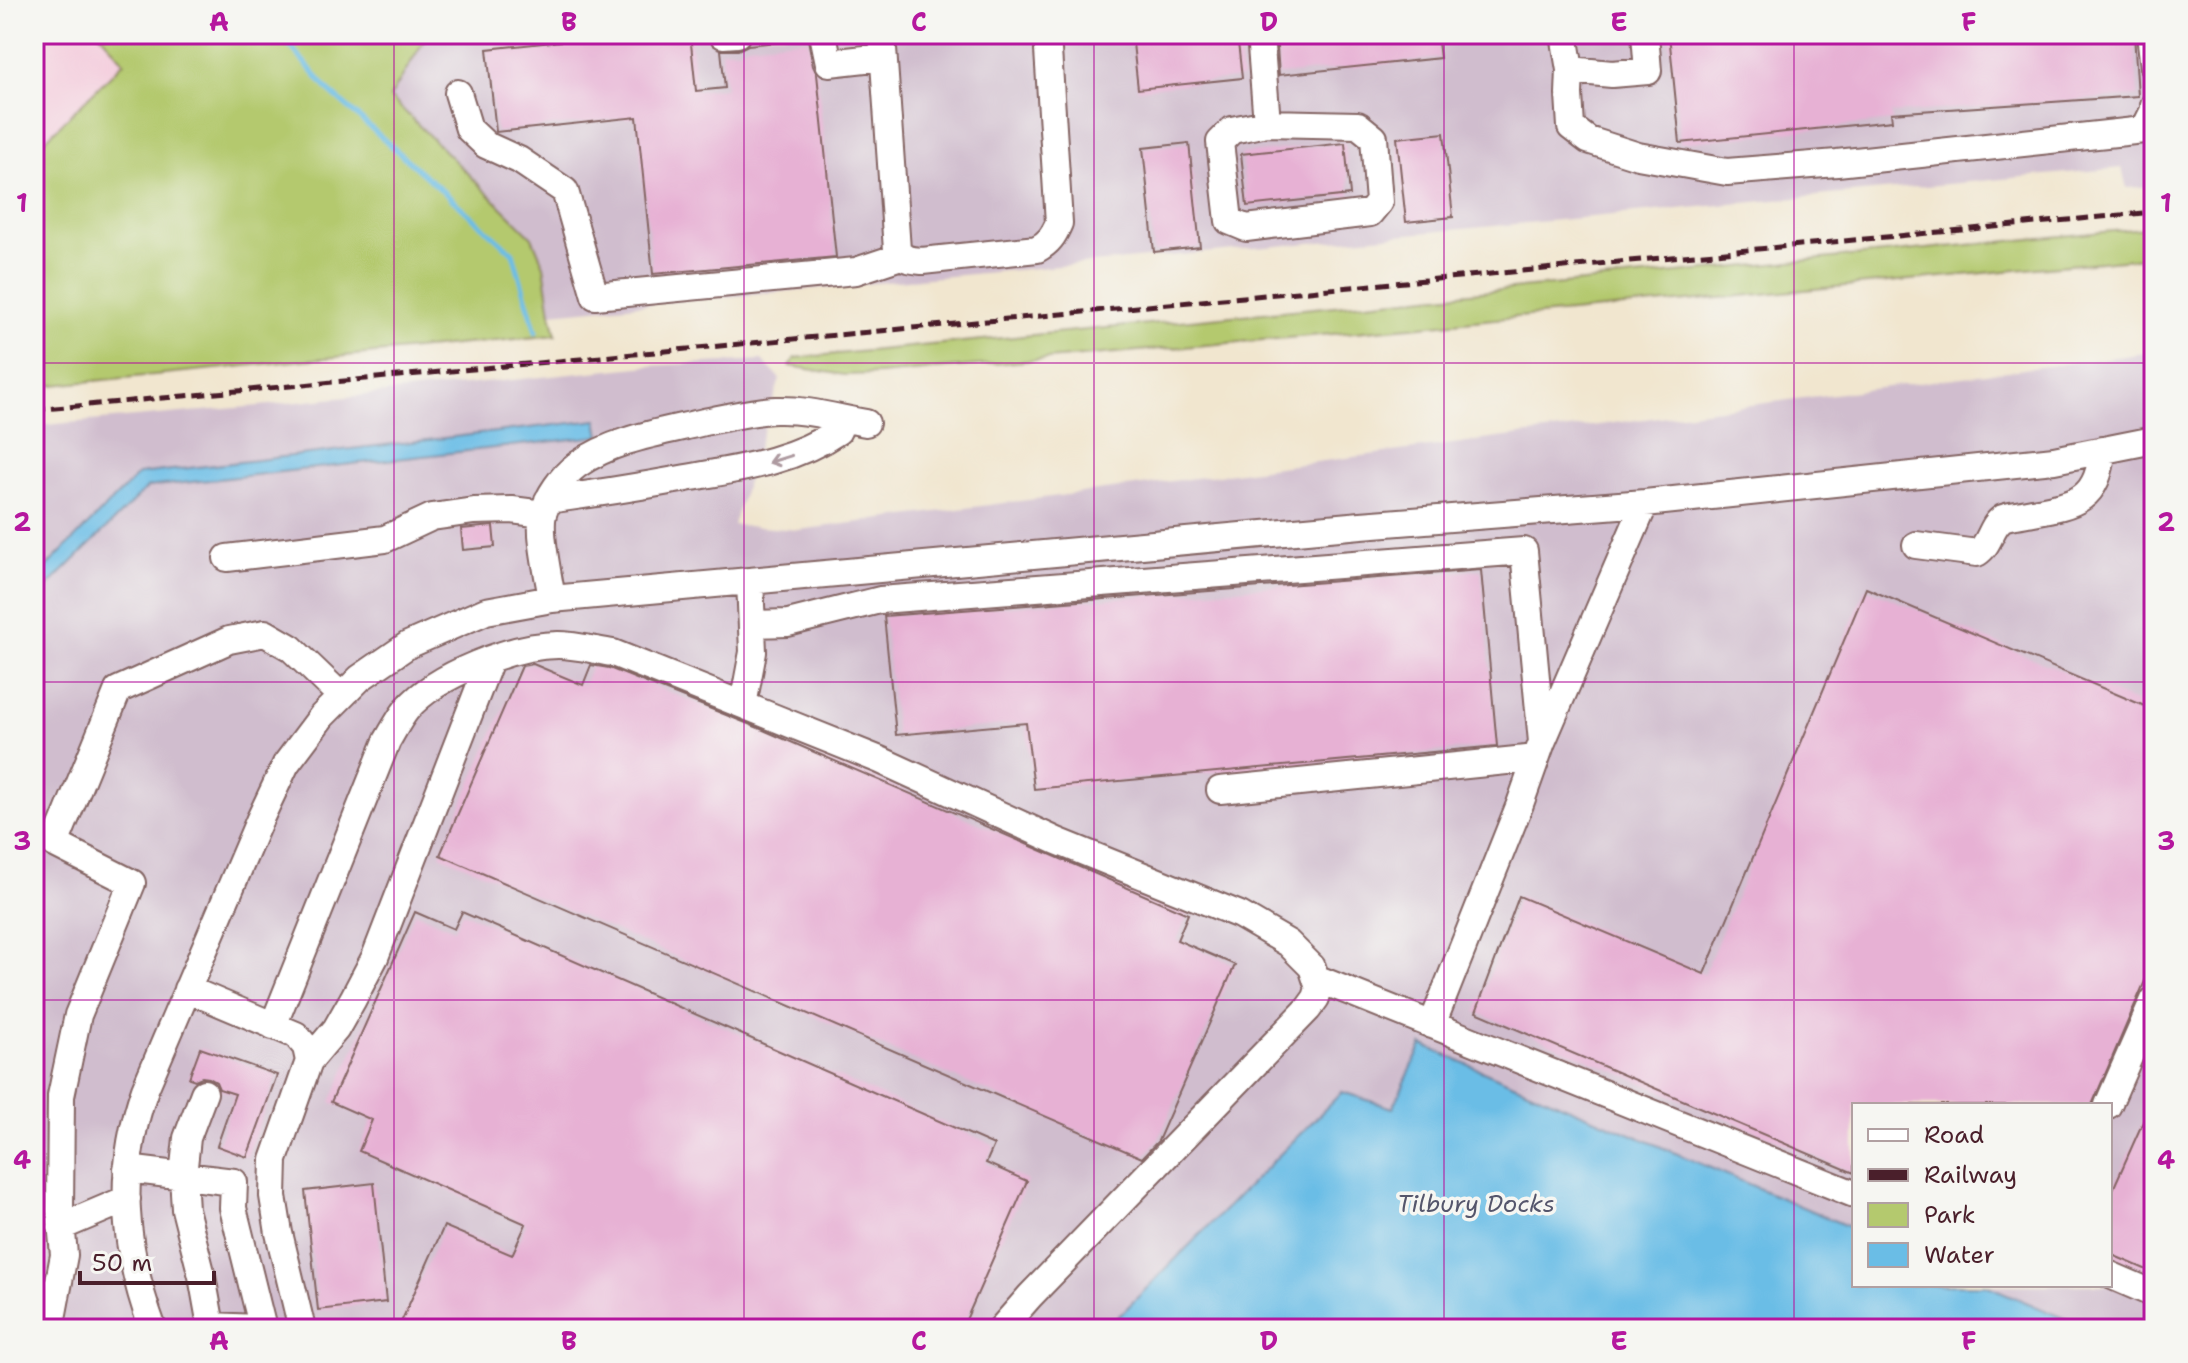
<svg xmlns="http://www.w3.org/2000/svg" width="2188" height="1363" font-family="'Shantell Sans',sans-serif">
  <style>
    .built { fill: #f4cfde }
    .industrial { fill: #d0bdce; fill-rule: evenodd }
    .green { fill: #b4c96e; stroke: #7f744c; stroke-width: 2 }
    .water { fill: #6abde6; stroke: #5a6e88; stroke-width: 2 }
    .lines { fill: none; stroke-linecap: round; stroke-linejoin: round }
    .stream { stroke: #6abde6; stroke-width: 5 }
    .building { fill: #e7b1d4 }
    .minor-casing { stroke: #846564; stroke-width: 30 }
    .minor { stroke: #fff; stroke-width: 26 }
    .rail { stroke: #4a1f2b; stroke-width: 5; stroke-dasharray: 12 6; stroke-linecap: butt }
    .oneway { stroke: #ae9aa0 }
    .grid { fill: none; stroke: #b5179e; stroke-width: 2; stroke-opacity: 0.55 }
    .labels { text-anchor: middle; stroke-width: 7; stroke-linejoin: round; paint-order: stroke }
    .water-label { font-size: 24px; font-style: italic; fill: #55566c; stroke: #f6f6f2 }
    .neatline { fill: none; stroke: #b5179e; stroke-width: 3 }
    .grid-label { font-size: 26px; text-anchor: middle; font-weight: bold; fill: #b5179e }
  </style>
  <rect width="100%" height="100%" fill="#f6f6f2"/>
  <filter id="ink" filterUnits="userSpaceOnUse"><feTurbulence type="fractalNoise" baseFrequency=".0125" numOctaves="2"/><feDisplacementMap in="SourceGraphic" scale="16" xChannelSelector="R" yChannelSelector="G"/><feConvolveMatrix kernelMatrix="1 2 1 2 8 2 1 2 1" color-interpolation-filters="sRGB"/></filter>
  <filter id="wash" filterUnits="userSpaceOnUse"><feTurbulence type="fractalNoise" baseFrequency=".006" numOctaves="4" result="noise"/><feDisplacementMap in="SourceGraphic" scale="32" xChannelSelector="R" yChannelSelector="G"/><feGaussianBlur stdDeviation="1.8" result="paint"/><feColorMatrix in="noise" values="0 0 0 0 0 0 0 0 0 0 0 0 0 0 0 0 0 1.4 0 .05"/><feComposite in="paint" operator="in"/></filter>
  <g filter="url(#wash)">
    <rect width="100%" height="100%" fill="#f1e6cf"/>
    <path class="built" d="M34 34H100L125 62 34 151Z"/>
    <path class="industrial" d="M428 34H2154V186L2127 188 2122 168 551 313 544 266 390 97Z
      M2154 352V1329H34V426L259 406 648 366 762 360 780 379 733 525 799 530ZM1854 1105H2110V1285H1854Z"/>
    <path class="green" d="M100 34H428L390 97 532 237 544 266 551 313 556 335 34 387V151L124 62Z
      M2154 227V257L1411 327 879 374 844 375 790 366 795 358Z"/>
    <path class="water" d="M597 420 600 436 148 487 34 600V579L139 474Z
      M1422 1045 1854 1229V1285H1986L2089 1329H1106L1342 1092 1393 1108Z"/>
    <g class="lines">
      <path class="stream" d="M280 34 329 91 513 253 536 332"/>
    </g>
    <g id="blocks">
      <path class="building" d="M627 34H690L696 91 725 88 721 50H738L748 45 808 39 813 66 817 74 836 257 653 274 637 117 496 132 487 49Z
        M1132 34H1237L1242 78 1138 89Z
        M1276 34H1437L1440 58 1279 75Z
        M1669 34H2134L2138 96 1891 113 1892 121 1680 143Z
        M1444 133 1453 217 1406 222 1397 138Z
        M1189 143 1200 247 1154 252 1143 148Z
        M1345 143 1350 195 1247 206 1241 154Z
        M493 526 495 547 463 550 461 529Z
        M1481 570 1497 746 1034 789 1026 723 896 735 884 616Z
        M1866 588 2154 710V960L2092 1105H1854V1173L1476 1012 1519 896 1704 974Z
        M533 664 583 685 591 665 609 668 761 729 1188 914 1177 940 1235 965 1158 1141 1142 1158 440 855 522 666Z
        M415 912 454 929 462 912 994 1145 986 1163 1027 1181 962 1329H398L444 1226 512 1255 526 1224 359 1151 372 1120 331 1102Z
        M200 1048 277 1075 247 1157 217 1146 235 1094 219 1089 216 1082 209 1078 202 1077 195 1080 189 1078Z
        M2154 1097V1273L2110 1254V1196Z
        M374 1183 386 1302 318 1310 305 1191Z"/>
    </g>
  </g>
  <g filter="url(#ink)">
    <use href="#blocks" fill-opacity="0" stroke="#846564" stroke-width="2"/>
    <g class="lines">
      <g class="minor-casing">
        <path id="minor" d="M823 34 829 63 883 57
          M882 34 897 250C903 260 911 260 922 261L1037 249C1049 243 1054 235 1059 223L1048 50
          M1260 34 1267 123
          M1564 34 1570 70 1569 94 1571 127 1588 140 1638 156 1727 172 1837 163 2144 130 2154 110V105
          M2150 34 2154 67
          M723 35 737 34
          M1570 70 1612 74 1648 71 1645 34
          M458 93 469 129 486 145 519 160 565 191 595 296 856 271 901 256
          M1267 123 1358 125 1374 138 1379 202 1370 213 1246 228 1229 221 1220 142 1232 130Z
          M548 500C593 494 637 487 681 479 736 469 791 463 838 431L842 419
          M1916 545 1977 553C1991 544 1990 526 2003 518 2009 515 2020 515 2027 513 2072 505 2099 503 2102 450
          M227 558 385 539 432 517 474 511 512 510 543 514
          M552 599C549 578 538 533 543 514 548 496 562 476 577 465 613 439 662 432 704 422 728 417 751 411 776 410 806 409 837 418 866 423
          M752 624 788 623 880 600 1524 551 1542 742
          M743 705 753 652 750 581
          M1220 790 1536 758
          M1318 979 1854 1194
          M187 989 296 1035 306 1047 309 1061 274 1160 273 1196 279 1233 302 1329
          M1432 1025 1520 804 1542 742 1645 503
          M273 1026 387 741C393 731 399 719 407 709 436 675 513 645 558 645 576 645 594 650 613 653L880 760 1057 841 1240 915 1288 943 1312 967 1319 988 1316 998 1308 1009 1030 1296 1001 1329
          M309 1061 336 1029 353 999 375 957 490 660
          M2108 1105 2154 1000
          M127 1169 234 1182 233 1208 262 1325 256 1328 211 1326 202 1276 185 1209 183 1176 187 1138 204 1093
          M61 1227 127 1199
          M2110 1275 2154 1294
          M50 1329 64 1255 60 1211 61 1096 78 1015 132 883 55 844 118 690 229 640 265 633 291 648 341 696
          M153 1329C123 1248 116 1171 145 1089L259 821 286 764 322 716 360 678 408 645 486 611 552 599 1361 525 1645 503 2054 460 2154 440"/>
      </g>
      <use href="#minor" class="minor"/>
      <path class="rail" d="M34 410 2154 212"/>
    </g>
    <defs><path id="oneway-shaft" d="M-6 0H5M1.5-3L5.5 0L1.5 3" fill="none" stroke-width="1.6" stroke-linecap="round" stroke-linejoin="round" transform="scale(2)"/></defs>
    <use class="oneway" href="#oneway-shaft" transform="translate(780 459) rotate(163)"/>
  </g>
  <path class="grid" d="M394 34V1329M744 34V1329M1094 34V1329M1444 34V1329M1794 34V1329M34 363H2154M34 682H2154M34 1000H2154"/>
  <g class="labels">
    <g class="water-label">
      <text x="1476" y="1212">Tilbury Docks</text>
    </g>
  </g>
  <rect width="2188" height="1363" fill="none" stroke="#f6f6f2" stroke-width="88"/>
  <rect x="1852" y="1103" width="260" height="184" fill="#f6f6f2" stroke="#b1a0a2" stroke-width="2"/>
  <rect x="1868" y="1129" width="40" height="12" fill="#ffffff" stroke="#b1a0a2" stroke-width="2"/>
  <text x="1924" y="1143" font-size="24" fill="#4a1f2b">Road</text>
  <rect x="1868" y="1169" width="40" height="12" fill="#4a1f2b" stroke="#b1a0a2" stroke-width="2"/>
  <text x="1924" y="1183" font-size="24" fill="#4a1f2b">Railway</text>
  <rect x="1868" y="1203" width="40" height="24" fill="#b4c96e" stroke="#b1a0a2" stroke-width="2"/>
  <text x="1924" y="1223" font-size="24" fill="#4a1f2b">Park</text>
  <rect x="1868" y="1243" width="40" height="24" fill="#6abde6" stroke="#b1a0a2" stroke-width="2"/>
  <text x="1924" y="1263" font-size="24" fill="#4a1f2b">Water</text>
  <path d="M80 1271v12h134v-12" fill="none" stroke="#4a1f2b" stroke-width="4"/>
  <text x="92" y="1271" font-size="24" fill="#4a1f2b" stroke="#f6f6f2" stroke-width="6" paint-order="stroke">50 m</text>
  <rect x="44" y="44" width="2100" height="1275" class="neatline"/>
  <g class="grid-label">
    <text x="219" y="31">A</text>
    <text x="569" y="31">B</text>
    <text x="919" y="31">C</text>
    <text x="1269" y="31">D</text>
    <text x="1619" y="31">E</text>
    <text x="1969" y="31">F</text>
    <text x="22" y="212">1</text>
    <text x="2166" y="212">1</text>
    <text x="22" y="531">2</text>
    <text x="2166" y="531">2</text>
    <text x="22" y="850">3</text>
    <text x="2166" y="850">3</text>
    <text x="22" y="1169">4</text>
    <text x="2166" y="1169">4</text>
    <text x="219" y="1350">A</text>
    <text x="569" y="1350">B</text>
    <text x="919" y="1350">C</text>
    <text x="1269" y="1350">D</text>
    <text x="1619" y="1350">E</text>
    <text x="1969" y="1350">F</text>
  </g>
</svg>
